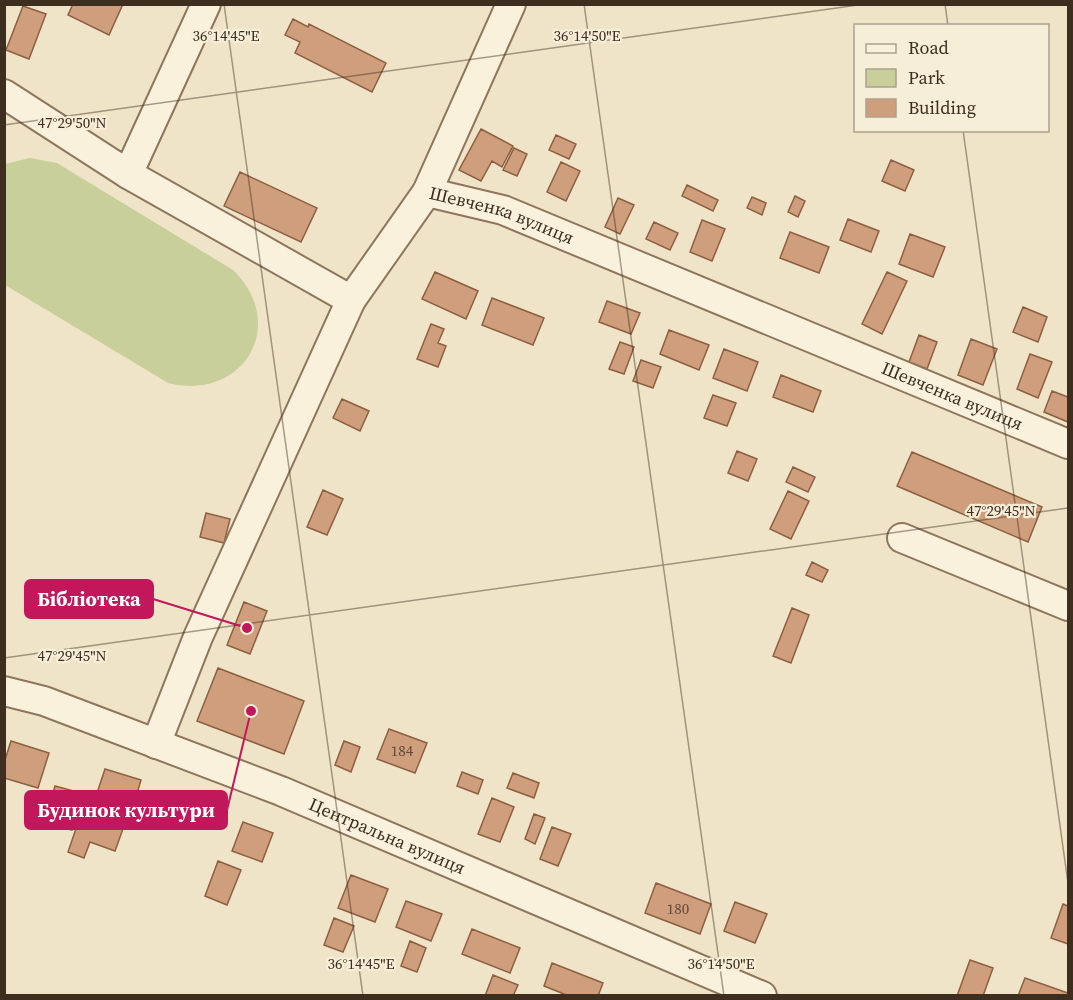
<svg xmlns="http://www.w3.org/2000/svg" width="1073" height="1000" font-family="'Source Serif 4',serif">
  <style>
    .green { fill: #c9cf9b }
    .building { fill: #cf9f7d; stroke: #8d5f41; stroke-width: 1.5 }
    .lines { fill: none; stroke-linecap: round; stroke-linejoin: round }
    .minor-casing { stroke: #8d765c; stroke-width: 32 }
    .minor { stroke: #faf1dc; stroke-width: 28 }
    .ticks { fill: none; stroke: #3d2e20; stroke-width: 1.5; stroke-opacity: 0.45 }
    .labels { text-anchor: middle; stroke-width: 4.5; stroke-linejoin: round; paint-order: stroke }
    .number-label { font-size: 15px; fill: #624a37 }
    .street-label { font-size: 18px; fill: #3d2e20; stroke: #f7eed8 }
    .ticks-label { font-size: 15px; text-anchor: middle; fill: #3d2e20; stroke: #f7eed8; stroke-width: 4.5; stroke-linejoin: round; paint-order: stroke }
    .leader { fill: none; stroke: #c2185b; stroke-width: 2 }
    .callout-dot { fill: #c2185b; stroke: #f7eed8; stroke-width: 2 }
    .callout { fill: #c2185b; stroke: #c2185b; stroke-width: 2 }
    .callout-label { font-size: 20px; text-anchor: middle; font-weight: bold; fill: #fff }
  </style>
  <rect width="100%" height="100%" fill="#f0e4c8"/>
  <path class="green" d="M30 158 57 163 233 270C289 324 244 402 168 383L5 285V164Z"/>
  <path class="building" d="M73 4H123L109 35 68 15Z
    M23 6 46 14 29 59 6 50Z
    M293 19 308 27 309 24 386 63 372 92 295 53 300 42 285 35Z
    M481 129 513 146 502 167 492 161 481 181 459 170Z
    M556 135 576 144 569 159 549 150Z
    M514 148 527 154 517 176 503 170Z
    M891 160 914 170 905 191 882 181Z
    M561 162 580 171 566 201 547 192Z
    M240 172 317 208 301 242 224 206Z
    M687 185 718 200 713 211 682 196Z
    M795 196 805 201 798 217 788 212Z
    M752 197 766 203 762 215 747 208Z
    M618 198 634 205 620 234 605 227Z
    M848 219 879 231 871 252 840 240Z
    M702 220 725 229 712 261 690 252Z
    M654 222 678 233 670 250 646 239Z
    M790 232 829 247 819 273 780 258Z
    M910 234 945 247 933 277 899 264Z
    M435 272 478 291 466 319 422 299Z
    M887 272 907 281 882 334 862 324Z
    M492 298 544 318 533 345 482 325Z
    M607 301 640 313 631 334 599 322Z
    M1023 307 1047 317 1038 342 1013 332Z
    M431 324 444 329 438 343 446 346 438 367 417 359Z
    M669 330 709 345 699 370 660 354Z
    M919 335 937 342 927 369 909 362Z
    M971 339 997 349 983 385 958 375Z
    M620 342 634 347 624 374 609 369Z
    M724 349 758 362 747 391 713 378Z
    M1030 354 1052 362 1038 398 1017 389Z
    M641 360 661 367 653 388 633 381Z
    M781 375 821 391 813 412 773 397Z
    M1052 391 1068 397V422L1044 412Z
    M713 395 736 403 727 426 704 418Z
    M342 399 369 411 360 431 333 418Z
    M737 451 757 459 748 481 728 473Z
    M912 452 1042 507 1028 542 897 486Z
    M793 467 815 477 808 492 786 482Z
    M323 490 343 499 327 535 307 527Z
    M788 491 809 501 791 539 770 529Z
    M206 513 230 519 224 543 200 537Z
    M812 562 828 570 822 582 806 575Z
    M244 602 267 611 250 654 227 645Z
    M792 608 809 615 791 663 773 656Z
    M218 668 304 701 284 754 197 721Z
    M389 729 427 743 415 773 377 759Z
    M11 741 49 753 38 788 4 778V763Z
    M344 741 360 747 351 772 335 765Z
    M105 769 141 780 131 814 94 802Z
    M462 772 483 780 478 794 457 786Z
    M513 773 539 783 534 798 507 788Z
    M55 786 81 793 72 830 45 823Z
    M492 798 514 807 500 842 478 834Z
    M82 811 124 826 115 851 90 842 84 858 68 852Z
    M534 814 545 818 535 844 525 839Z
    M243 822 273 833 262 862 232 851Z
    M552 827 571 834 558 866 540 859Z
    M218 861 241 870 227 905 205 896Z
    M351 875 388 889 375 922 338 908Z
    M656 883 711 904 700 934 645 913Z
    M406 901 442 914 431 941 396 927Z
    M735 902 767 914 755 943 724 931Z
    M1063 904 1068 906V944L1051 938Z
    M334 918 354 926 343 952 324 945Z
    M472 929 520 948 510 973 462 954Z
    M410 941 426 948 417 972 401 966Z
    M970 960 993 968 983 996H957Z
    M552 963 603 983 598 996H569L544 986Z
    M493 975 518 985 513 996H485Z
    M1025 978 1068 993V996H1018Z"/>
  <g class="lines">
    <g class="minor-casing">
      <g id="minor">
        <path id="s1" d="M4 94 128 174 351 300 427 192 503 210 1068 444"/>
        <path d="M128 174 206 4"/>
        <path d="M427 192 511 4"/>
        <path d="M902 538 1068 606"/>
        <path id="s2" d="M4 691 44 701 281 791 762 996"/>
        <path d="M156 744 198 637 351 300"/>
      </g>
    </g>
    <use href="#minor" class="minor"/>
  </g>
  <path class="ticks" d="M224 4 363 996M584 4 724 996M945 4 948 26M4 125 865 4M963 130 1068 883M4 658 1068 508"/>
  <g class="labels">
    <g class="number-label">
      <text x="402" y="756">184</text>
      <text x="678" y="914">180</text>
    </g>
    <g class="street-label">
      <text dy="6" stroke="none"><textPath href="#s1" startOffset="614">Шевченка вулиця</textPath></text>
      <text dy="6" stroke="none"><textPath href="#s1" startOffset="1100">Шевченка вулиця</textPath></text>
      <text dy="6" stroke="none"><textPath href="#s2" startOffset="410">Центральна вулиця</textPath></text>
    </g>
  </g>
  <g class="ticks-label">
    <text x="226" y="41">36°14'45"E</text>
    <text x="587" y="41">36°14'50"E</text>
    <text x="72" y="128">47°29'50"N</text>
    <text x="1001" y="516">47°29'45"N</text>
    <text x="72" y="661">47°29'45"N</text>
    <text x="361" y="969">36°14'45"E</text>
    <text x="721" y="969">36°14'50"E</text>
  </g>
  <path class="leader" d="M247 628L153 599M251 711L227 810"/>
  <g class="callout-dot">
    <circle cx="247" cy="628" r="6"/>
    <circle cx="251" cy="711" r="6"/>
  </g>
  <g class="callout">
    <rect x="25" y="580" width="128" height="38" rx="6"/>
    <rect x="25" y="791" width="202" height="38" rx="6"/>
  </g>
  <g class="callout-label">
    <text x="89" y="606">Бібліотека</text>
    <text x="126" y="817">Будинок культури</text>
  </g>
  <rect width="1073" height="1000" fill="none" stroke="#3d2e20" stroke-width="12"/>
  <rect x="854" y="24" width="195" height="108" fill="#f7eed8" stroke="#ada18e" stroke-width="1.5"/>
  <rect x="866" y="44" width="30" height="9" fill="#faf1dc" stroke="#ada18e" stroke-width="1.5"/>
  <text x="908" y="54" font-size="18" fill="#3d2e20">Road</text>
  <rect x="866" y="69" width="30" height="18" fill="#c9cf9b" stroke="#ada18e" stroke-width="1.5"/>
  <text x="908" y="84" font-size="18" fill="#3d2e20">Park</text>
  <rect x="866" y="99" width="30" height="18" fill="#cf9f7d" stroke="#ada18e" stroke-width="1.5"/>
  <text x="908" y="114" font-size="18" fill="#3d2e20">Building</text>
</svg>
